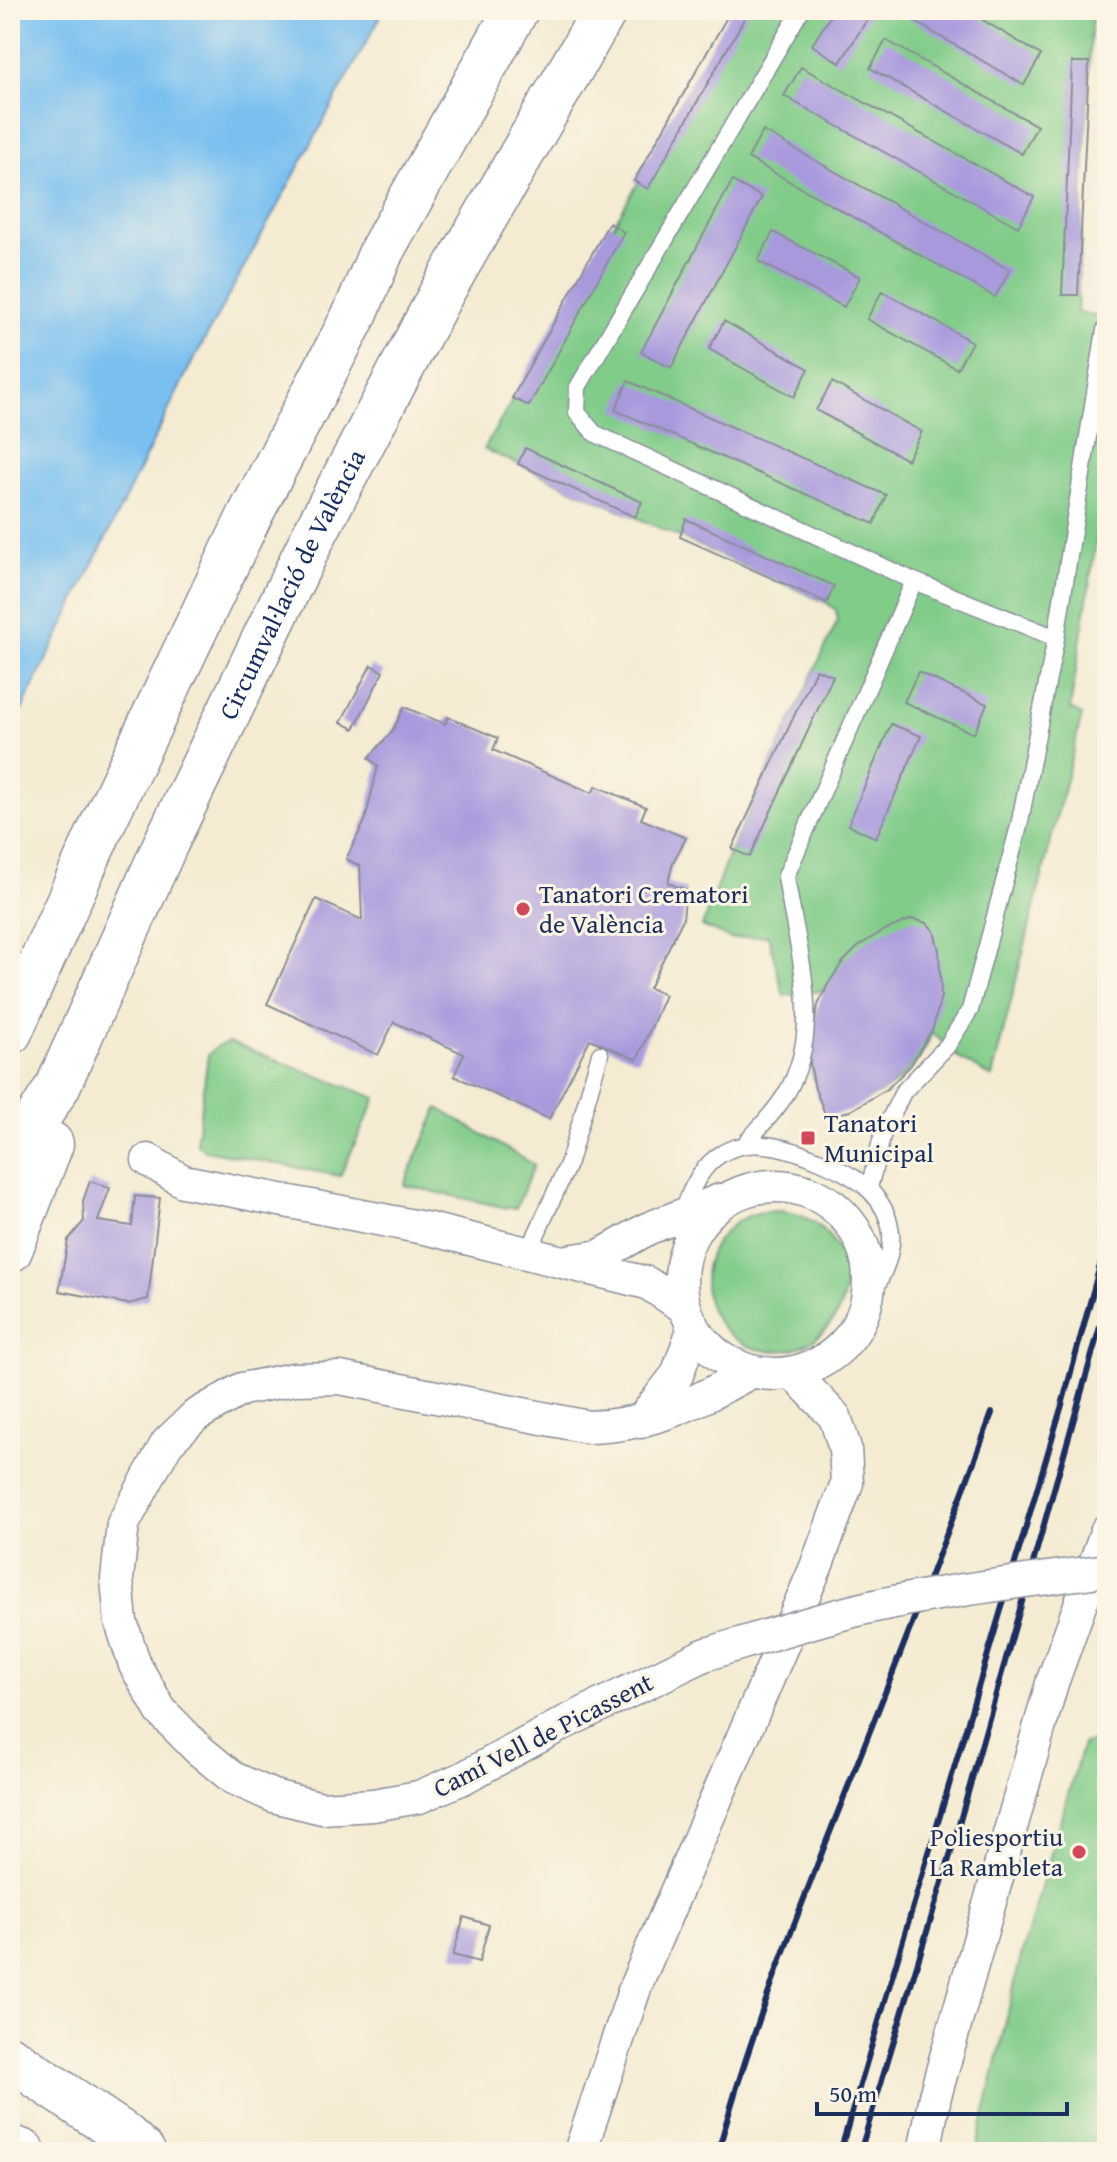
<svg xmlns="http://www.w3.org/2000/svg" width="1117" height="2162" font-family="'Gentium Book Plus',serif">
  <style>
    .green { fill: #81cc89; stroke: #4e7e74; stroke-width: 2 }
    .water { fill: #79c0f0; stroke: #4a78a7; stroke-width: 2 }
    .building { fill: #a899dd }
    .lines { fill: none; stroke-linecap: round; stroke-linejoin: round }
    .service-casing { stroke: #888d98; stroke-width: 19 }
    .minor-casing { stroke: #888d98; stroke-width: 35 }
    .trunk-casing { stroke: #888d98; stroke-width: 47 }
    .motorway-casing { stroke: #888d98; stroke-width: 47 }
    .service { stroke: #fff; stroke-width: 16 }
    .minor { stroke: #fff; stroke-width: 32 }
    .trunk { stroke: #fff; stroke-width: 44 }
    .motorway { stroke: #fff; stroke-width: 44 }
    .rail { stroke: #1b2f5e; stroke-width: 6 }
    .minor-bridge-casing { stroke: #888d98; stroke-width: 35; stroke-linecap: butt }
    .minor-bridge { stroke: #fff; stroke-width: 32 }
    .poi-dot { fill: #d1495b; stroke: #fcf5e5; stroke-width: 3 }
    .labels { text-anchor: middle; stroke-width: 6; stroke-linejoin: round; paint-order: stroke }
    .street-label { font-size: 26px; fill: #1b2f5e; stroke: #fcf5e5 }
    .poi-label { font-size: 26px; fill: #1b2f5e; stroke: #fcf5e5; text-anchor: start }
  </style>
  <rect width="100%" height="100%" fill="#fcf5e5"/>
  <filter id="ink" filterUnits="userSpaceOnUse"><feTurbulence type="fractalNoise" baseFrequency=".0125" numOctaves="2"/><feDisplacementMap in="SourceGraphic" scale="16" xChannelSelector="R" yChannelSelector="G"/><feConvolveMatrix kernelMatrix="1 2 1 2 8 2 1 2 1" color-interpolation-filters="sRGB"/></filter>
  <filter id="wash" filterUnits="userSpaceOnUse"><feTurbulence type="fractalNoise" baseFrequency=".006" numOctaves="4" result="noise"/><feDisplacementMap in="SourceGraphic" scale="32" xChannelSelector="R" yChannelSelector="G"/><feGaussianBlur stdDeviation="1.8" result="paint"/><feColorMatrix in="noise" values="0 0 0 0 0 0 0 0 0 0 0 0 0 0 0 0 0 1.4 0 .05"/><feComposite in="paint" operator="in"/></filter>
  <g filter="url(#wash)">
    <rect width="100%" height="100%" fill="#f4ebd2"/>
    <path class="green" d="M738 10H1092L1077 311 1107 320V471L1070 709 1082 715 992 1077 960 1059 932 1032C915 1081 874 1101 827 1114 802 1065 807 1040 825 990L784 996 768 935 731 939 702 926 728 857 838 620 836 610 827 603 484 449Z
      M229 1042 376 1098 340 1176 205 1150 196 1144 208 1055 217 1046Z
      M438 1108 534 1165 516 1208H507L404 1185Z
      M705 1281a70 70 0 1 1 140 0a70 70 0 1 1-140 0Z
      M1107 1738V2152H976L1020 1960 1083 1743Z"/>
    <path class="water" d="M10 10H384L188 370 10 734Z"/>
    <g id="blocks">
      <path class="building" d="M731 10 748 12 648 189 634 181Z
        M834 10H873L840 63 812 45Z
        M904 10H966L1041 55 1024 85 902 14Z
        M886 40 1037 126 1022 154 870 68Z
        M1072 62H1089L1078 295H1062Z
        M801 67 1034 197 1018 227 784 96Z
        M763 131 1010 270 995 297 748 158Z
        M732 181 762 197 671 368 641 352Z
        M609 223 624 232 529 406 512 398Z
        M773 232 860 277 844 307 758 261Z
        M882 291 972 342 957 369 867 319Z
        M724 321 809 369 794 397 709 349Z
        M628 381 886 495 874 524 615 410Z
        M832 382 922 432 907 460 816 410Z
        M525 448 642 502 635 517 518 464Z
        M686 519 834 586 827 603 680 537Z
        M371 665 383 672 354 729 341 722Z
        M816 669 833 676 750 857 732 849Z
        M918 672 987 704 974 734 904 702Z
        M404 707 445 724 448 717 498 738 493 750 592 793 596 786 646 807 641 819 686 838 673 862 668 883 686 890 683 919 649 988 665 995 637 1060 590 1039 549 1119 454 1076 464 1054 394 1022 378 1055 267 1004 316 899 362 920 360 866 346 859 365 821 378 766 369 758 393 730Z
        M891 724 921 736 876 838 848 825Z
        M912 919 927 923 934 931 939 951 941 996 933 1028 911 1065 887 1089 850 1111 826 1116 815 1089 810 1064V1044L818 1005 827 986 842 963 860 945 883 931Z
        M90 1181 110 1188 98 1221 132 1226 135 1196 160 1198 148 1299 128 1304 59 1291 68 1240 84 1221 83 1201Z
        M464 1917 489 1925 479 1962 453 1955Z"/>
    </g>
  </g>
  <g filter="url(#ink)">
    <use href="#blocks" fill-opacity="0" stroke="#888d98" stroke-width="2"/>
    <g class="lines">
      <g class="service-casing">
        <path id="service" d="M801 10 578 387 577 412 594 433 914 581 1056 638
          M745 1144C758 1129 773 1114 784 1097 827 1030 796 948 786 876L914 581
          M869 1188 883 1133 903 1092 947 1046 970 1010 1019 826 1056 638 1105 330
          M528 1253 569 1162 600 1054
          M684 1255C684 1241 682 1226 684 1212 686 1200 692 1188 698 1178 727 1131 775 1142 818 1160 849 1173 879 1188 889 1222 898 1252 878 1283 865 1309"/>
      </g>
      <g class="minor-casing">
        <path id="minor" d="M148 1160 183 1181 429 1229 647 1283 685 1308
          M681 1280a94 94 0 1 1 188 0a94 94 0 1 1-188 0Z
          M568 1261 600 1256 647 1229 720 1200
          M640 1422 677 1375 694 1327
          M704 1655 564 1723 463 1778 419 1797 373 1805 322 1808 273 1796 233 1778 198 1749 161 1711 135 1665 121 1622 117 1579 123 1524 167 1443 195 1416 242 1389 294 1379 340 1378 588 1427C655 1425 694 1403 751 1372
          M580 2152 636 1985 816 1567 847 1483 845 1448 835 1417 793 1373
          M924 2152 935 2096 1052 1683 1107 1530"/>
      </g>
      <g class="trunk-casing">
        <g id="trunk">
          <path id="s1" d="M10 1176 26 1137 58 1086 165 845 314 535 442 292 605 10"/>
          <path d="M10 1250 51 1144"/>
          <path d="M10 2058 123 2134 143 2152"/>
          <path d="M10 2147 23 2152"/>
        </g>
      </g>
      <g class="motorway-casing">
        <path id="motorway" d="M10 1032 104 821 249 517 355 314 382 250 516 10"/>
      </g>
      <use href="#service" class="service"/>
      <use href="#minor" class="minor"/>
      <use href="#trunk" class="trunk"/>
      <use href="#motorway" class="motorway"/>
      <path class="rail" d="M718 2152C756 2011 813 1877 866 1741 909 1632 952 1523 992 1413
        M840 2152 1062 1405 1107 1240
        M860 2152 950 1856 1107 1302"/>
      <g class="minor-bridge-casing">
        <path id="minor-bridge" d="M704 1655C759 1638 814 1620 870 1607 948 1590 1028 1581 1107 1570"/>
      </g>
      <use href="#minor-bridge" class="minor-bridge"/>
    </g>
  </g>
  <g class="poi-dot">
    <circle cx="523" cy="909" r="8"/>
    <rect x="800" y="1130" width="16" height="16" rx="4"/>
    <circle cx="1079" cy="1852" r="8"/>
  </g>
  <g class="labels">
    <g class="street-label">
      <text dy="9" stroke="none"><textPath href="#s1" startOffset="656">Circumval·lació de València</textPath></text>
      <text transform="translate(543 1735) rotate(-27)" y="9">Camí Vell de Picassent</text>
    </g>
    <g class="poi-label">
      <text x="539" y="903">Tanatori Crematori<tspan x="539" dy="30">de València</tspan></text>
      <text x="824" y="1132">Tanatori<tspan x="824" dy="30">Municipal</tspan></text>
      <text x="1063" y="1846" text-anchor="end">Poliesportiu<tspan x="1063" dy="30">La Rambleta</tspan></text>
    </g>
  </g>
  <rect width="1117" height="2162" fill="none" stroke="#fcf5e5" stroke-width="40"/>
  <path d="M817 2102v12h250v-12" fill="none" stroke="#1b2f5e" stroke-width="4"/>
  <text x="829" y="2102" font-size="24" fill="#1b2f5e" stroke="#fcf5e5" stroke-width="6" paint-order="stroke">50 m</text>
</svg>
